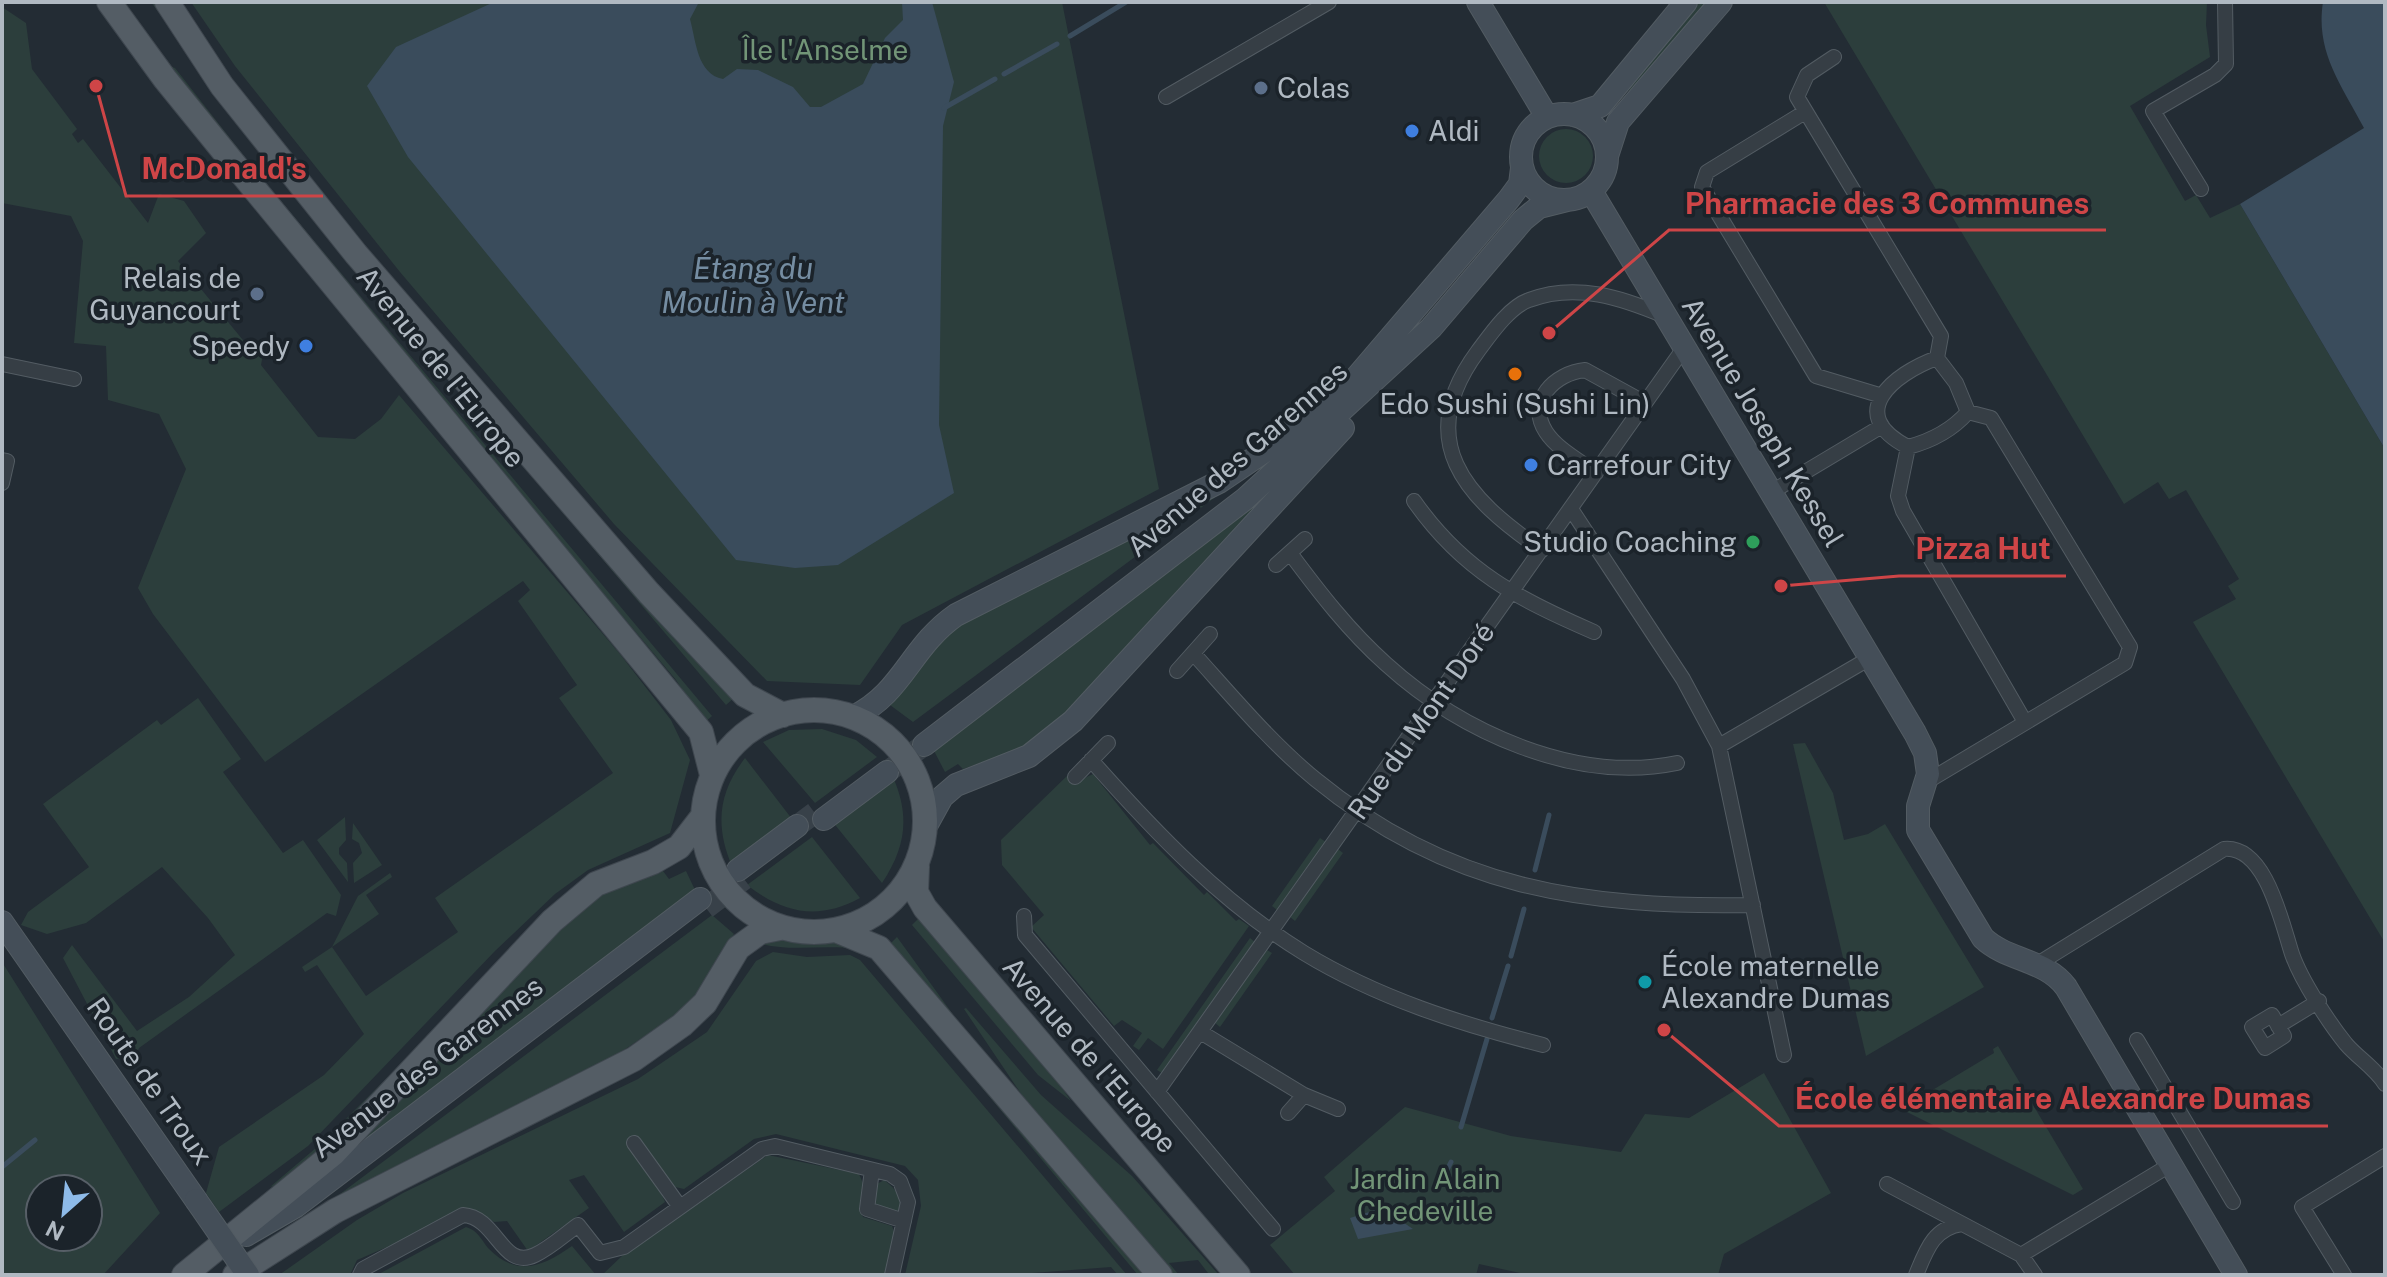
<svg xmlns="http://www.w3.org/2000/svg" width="2387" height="1277" font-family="'Public Sans',sans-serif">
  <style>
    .green { fill: #2c3e3c; fill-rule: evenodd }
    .water { fill: #3a4c5c }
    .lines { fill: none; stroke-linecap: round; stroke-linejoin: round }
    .stream { stroke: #3a4c5c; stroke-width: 5 }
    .secondary-tunnel { stroke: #384149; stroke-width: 22; stroke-dasharray: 22 11; stroke-linecap: butt }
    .street-casing { stroke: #535c63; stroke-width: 16 }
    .secondary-casing { stroke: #535c63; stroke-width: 24 }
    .primary-casing { stroke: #3f474f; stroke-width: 26 }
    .street { stroke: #363e45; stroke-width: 14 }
    .secondary { stroke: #444e58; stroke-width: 22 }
    .primary { stroke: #545d65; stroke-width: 24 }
    .secondary-bridge-casing { stroke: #535c63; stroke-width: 24; stroke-linecap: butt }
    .secondary-bridge { stroke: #444e58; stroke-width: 22 }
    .service-dot { fill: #5c6f8a; stroke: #1b232a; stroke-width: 3 }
    .shop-dot { fill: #3f7fe0; stroke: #1b232a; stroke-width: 3 }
    .food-dot { fill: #e8710a; stroke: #1b232a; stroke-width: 3 }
    .leisure-dot { fill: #2e9e5b; stroke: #1b232a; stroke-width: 3 }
    .culture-dot { fill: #0f9aa8; stroke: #1b232a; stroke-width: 3 }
    .labels { text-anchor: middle; stroke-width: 7; stroke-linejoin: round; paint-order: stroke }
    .park-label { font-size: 28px; fill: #729577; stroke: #1b232a }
    .poi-label { font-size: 28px; fill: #b0b9c2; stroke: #1b232a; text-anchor: start }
    .street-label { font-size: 28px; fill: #b0b9c2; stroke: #1b232a }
    .water-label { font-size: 30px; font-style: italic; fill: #758da2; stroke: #1b232a }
    .leader { fill: none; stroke: #ce4547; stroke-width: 3 }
    .callout-dot { fill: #ce4547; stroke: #1b232a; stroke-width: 3 }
    .callout-label { font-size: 30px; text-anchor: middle; font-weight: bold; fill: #ce4547; stroke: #1b232a; stroke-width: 7; stroke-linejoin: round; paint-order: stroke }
  </style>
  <rect width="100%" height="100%" fill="#232c34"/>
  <path class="green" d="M151 2H159L735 697 726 705 275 173Z
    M191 2H1062L1159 489 902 625 860 685 767 681 614 524 400 272 235 66Z
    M1696 2H1710L1631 91 1628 88Z
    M1824 2H2207L2206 25 2210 57 2130 106 2185 201 2196 195 2210 218 2240 204 2385 449V943L2193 622 2236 599 2228 586 2239 579 2186 490 2169 499 2158 482 2124 504Z
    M2 7 26 23 32 69 77 129 72 134 78 143 83 139 148 223 159 194 184 201 206 233 178 261 247 345 264 349 261 365 318 437 355 439 381 419 399 395 620 654 671 720 690 760 670 833 588 870 555 894 495 951 308 1146 219 1212 206 1193 219 1147 324 1075 364 1034 317 965 305 972 302 967 332 947 358 896 390 873 392 877 366 895 379 914 332 947 366 996 458 932 435 898 613 773 559 698 577 685 518 601 530 590 523 581 265 762 153 614 138 588 186 469 159 414 108 400 106 346 74 343 83 241 71 216 2 203Z
    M144 30 165 64 175 68 259 175 712 716 704 723 676 680 265 191 138 31Z
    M1539 156a27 27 0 1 1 54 0a27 27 0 1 1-54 0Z
    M1309 447 1050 729 1017 750 963 769 958 764 945 772 932 747Z
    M1241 478 913 722 890 705 932 644 953 625Z
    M198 698 241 759 223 772 283 853 303 840 341 895 336 916 327 913 139 1048 135 1058 116 1059 63 958 72 945 137 1031 189 997 235 955 208 918 162 867 86 923 47 934 21 925 28 912 89 867 43 804 157 720 161 725Z
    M822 729 856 740 877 757 815 803 763 742 789 730Z
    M1805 743 1833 793 1844 840 1868 834 1885 824 1984 987 1866 1056 1793 744Z
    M745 758 792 819 732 866C715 826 718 793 745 758Z
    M1069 774 1078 781 1093 774 1150 845 1153 843 1204 895 1207 892 1236 921 1239 919 1249 926 1163 1049 1148 1038 1139 1050 1133 1046 1142 1033 1122 1020 1114 1026 1031 927 1044 915 1002 865 1001 840Z
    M893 777C910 816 906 847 882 883L832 821Z
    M345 817 346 840 339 848V854L347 863 348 882 317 840Z
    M353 823 382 865 354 883 353 863 362 853 359 843 352 839Z
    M812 837 860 898C818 921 783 913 747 885Z
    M1320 838 1326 842 1277 910 1272 906Z
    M1338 849 1343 853 1295 921 1290 917Z
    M660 867 669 879 686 871 696 892 315 1182 551 928 608 886Z
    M712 915 734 934 688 1007 618 1054 328 1203Z
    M920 917 1048 1068 1071 1101 1038 1075 912 925Z
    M777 937 813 942 831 940 856 949C825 944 793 952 761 944Z
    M897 937 957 1020 890 944Z
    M1250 938 1255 942 1162 1073 1157 1070Z
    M1267 950 1272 953 1220 1027 1215 1023Z
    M773 952 807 957 850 955 860 960 1127 1275H1118L1111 1267 1006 1275H905L921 1206 918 1180 905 1166 776 1134 754 1139 684 1189 675 1187 637 1137 665 1202 624 1232 584 1175 569 1180 589 1208 528 1251 507 1221 494 1222 480 1213 468 1212 357 1260 350 1275H279L357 1220 403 1193 638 1079 707 1032 756 961Z
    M872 956 1147 1275H1138Z
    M2 962 160 1213 103 1275H2ZM88 1189V1237H40V1189Z
    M966 1008 1041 1095 1132 1176 1219 1275H1168L1042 1125 964 1009ZM1198 1260 1208 1273 1179 1275 1169 1263Z
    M1998 1046 2083 1189 2073 1195 1901 1109 1994 1053 1993 1049Z
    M413 1052 292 1180 270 1187 323 1142Z
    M1764 1073 1831 1193 1724 1254 1718 1275H1529L1479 1264 1476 1275H1295L1270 1245 1335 1191 1324 1177 1405 1107 1511 1136 1621 1152 1645 1114 1689 1118Z
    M768 1155 859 1174 865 1188 859 1209 863 1217 892 1226 895 1234 887 1275H602L623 1255Z
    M884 1180C894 1187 905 1199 898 1211L874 1206 877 1184Z
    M466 1227C477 1230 481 1239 488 1248 516 1277 541 1268 572 1246L596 1275H377Z"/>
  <path class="water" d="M494 2H699L690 19C696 41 697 74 723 79L737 69 758 70 793 87 810 107H821L863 84 885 38 903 20 902 2H932L954 82 943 126 939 425 954 493 838 565 795 568 736 560 408 157 367 86 396 47Z
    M2323 2H2385V449L2240 204 2364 128C2342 86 2315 52 2323 2Z
    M1382 1208 1413 1229 1358 1239 1350 1218Z"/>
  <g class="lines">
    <path class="stream" d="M1070 36 1126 2
      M1004 74 1057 44
      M944 108 995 79
      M1535 870 1549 815
      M1511 956 1524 909
      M1492 1018 1508 966
      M1461 1127 1487 1039
      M2 1167 35 1140
      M1444 1176 1451 1162"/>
    <path class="secondary-tunnel" d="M887 772 924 745
      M797 826 820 809
      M706 908 744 879"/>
    <g class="street-casing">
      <path id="street" d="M1834 57 1807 75 1797 97 1941 336 1937 358
        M1166 97 1329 2
        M1805 112 1707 172 1702 187 1816 376 1879 395
        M2201 189 2153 111 2215 75 2226 64 2225 2
        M1937 358 1956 383 1968 412C1953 429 1931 441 1908 447 1844 414 1893 374 1937 358Z
        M2 364 74 379
        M1908 447 1898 496 1903 511 2025 722
        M2 460 7 461 2 483
        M1596 473C1580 461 1557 449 1546 432 1526 401 1555 373 1585 370L1645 403
        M1770 493 1882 426
        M1414 501C1463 571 1518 599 1594 632
        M1571 509 1683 679 1719 746 1784 1055
        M1542 550C1465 498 1412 440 1478 351 1490 335 1509 307 1529 300 1576 282 1622 298 1665 316
        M1290 553C1319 592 1349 631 1386 664 1461 732 1575 784 1677 763
        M1276 565 1305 539
        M1193 653C1232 696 1270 742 1315 779 1449 889 1585 908 1753 905
        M1177 671 1210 634
        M1719 746 1870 658
        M1091 760C1154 831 1222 903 1304 953 1378 998 1460 1024 1543 1045
        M1075 777 1108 743
        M1928 781 2125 663 2130 647 1991 418 1968 412
        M1024 916 1025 935 1273 1229
        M2036 965 2224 849C2266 845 2282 924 2292 954 2301 980 2329 1023 2346 1044 2358 1058 2375 1068 2385 1084
        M2272 1015 2284 1036 2265 1048 2252 1027Z
        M2278 1026 2319 1001
        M1202 1033 1304 1095 1338 1109
        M2137 1040 2233 1202
        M1157 1092 1684 348
        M2138 1110 2168 1093
        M1288 1113 1304 1095
        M634 1143 680 1207
        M872 1170 867 1209 904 1221
        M1887 1184 2021 1255 2035 1275
        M2021 1255 2170 1165
        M360 1275 363 1269 463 1215C497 1217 502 1271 535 1255 550 1248 564 1235 578 1225L600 1253 624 1247 762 1149 775 1146 890 1174 900 1181 908 1202 892 1275
        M1916 1275C1926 1251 1933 1228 1962 1224
        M2344 1275 2302 1207 2385 1156"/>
    </g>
    <g class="secondary-casing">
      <path id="secondary" d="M1478 2 1547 117
        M1521 157a43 43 0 1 1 86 0a43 43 0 1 1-86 0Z
        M1573 115 1600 106 1686 2
        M1607 156 1618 122 1721 2
        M1591 191 1915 733 1925 753 1928 774 1918 806V830L1983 938C2007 961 2045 959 2066 987L2236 1275
        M1337 400 1509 199 1520 184 1522 168
        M853 717C903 693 910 647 956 615L1219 482 1274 445 1347 386
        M924 745 1245 499 1431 328 1523 220 1539 207 1567 200
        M824 819 887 772
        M926 826 942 797 956 785 1029 756 1073 721 1343 428
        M738 870 797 826
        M2 922 196 1200
        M246 1235 296 1206 700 899"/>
    </g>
    <g class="primary-casing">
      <path id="primary" d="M109 2 165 79 234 164 701 732 712 775
        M167 2 222 86 356 254 649 593 745 695 783 715
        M703 821a111 111 0 1 1 222 0a111 111 0 1 1-222 0Z
        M917 867 916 892 925 908 1238 1275
        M838 931 879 948 1160 1275
        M184 1275 333 1154 552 921 596 884 653 862 679 847 703 816
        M235 1275 335 1211 634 1059 682 1025 705 1003 738 948 760 932 780 928"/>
    </g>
    <use href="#street" class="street"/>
    <use href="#secondary" class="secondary"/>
    <use href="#primary" class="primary"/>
    <g class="secondary-bridge-casing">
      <path id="secondary-bridge" d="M196 1200 248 1275"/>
    </g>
    <use href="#secondary-bridge" class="secondary-bridge"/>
  </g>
  <g class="service-dot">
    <circle cx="1261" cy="88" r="8"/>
    <circle cx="257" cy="294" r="8"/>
  </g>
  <g class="shop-dot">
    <circle cx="1412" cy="131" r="8"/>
    <circle cx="306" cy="346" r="8"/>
    <circle cx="1531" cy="465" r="8"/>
  </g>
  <circle class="food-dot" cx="1515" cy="374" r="8"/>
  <circle class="leisure-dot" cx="1753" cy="542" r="8"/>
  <circle class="culture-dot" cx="1645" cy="982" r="8"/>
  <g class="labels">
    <g class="park-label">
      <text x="825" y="60">Île l'Anselme</text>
      <text x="1425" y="1189">Jardin Alain<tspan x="1425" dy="32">Chedeville</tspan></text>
    </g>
    <g class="poi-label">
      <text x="1277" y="98">Colas</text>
      <text x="1428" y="141">Aldi</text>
      <text x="241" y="288" text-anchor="end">Relais de<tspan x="241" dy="32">Guyancourt</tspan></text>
      <text x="290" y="356" text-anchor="end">Speedy</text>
      <text x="1515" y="414" text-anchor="middle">Edo Sushi (Sushi Lin)</text>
      <text x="1547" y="475">Carrefour City</text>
      <text x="1737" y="552" text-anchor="end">Studio Coaching</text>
      <text x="1661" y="976">École maternelle<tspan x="1661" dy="32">Alexandre Dumas</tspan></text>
    </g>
    <g class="street-label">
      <text transform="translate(441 367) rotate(51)" y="10">Avenue de l'Europe</text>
      <text transform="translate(1763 422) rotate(59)" y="10">Avenue Joseph Kessel</text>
      <text transform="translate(1237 459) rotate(-41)" y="10">Avenue des Garennes</text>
      <text transform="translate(1421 721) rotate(-55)" y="10">Rue du Mont Doré</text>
      <text transform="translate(1090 1055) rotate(49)" y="10">Avenue de l'Europe</text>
      <text transform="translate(427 1067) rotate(-37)" y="10">Avenue des Garennes</text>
      <text transform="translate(150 1081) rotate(55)" y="10">Route de Troux</text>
    </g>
    <g class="water-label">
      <text x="753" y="279">Étang du<tspan x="753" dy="34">Moulin à Vent</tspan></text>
    </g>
  </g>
  <path class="leader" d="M96 86L126 196H323M1549 333L1669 230H2106M1781 586L1899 576H2066M1664 1030L1779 1126H2328"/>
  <g class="callout-dot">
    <circle cx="96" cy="86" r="8"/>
    <circle cx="1549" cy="333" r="8"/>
    <circle cx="1781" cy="586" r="8"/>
    <circle cx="1664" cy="1030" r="8"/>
  </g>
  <g class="callout-label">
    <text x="224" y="179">McDonald's</text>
    <text x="1887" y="214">Pharmacie des 3 Communes</text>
    <text x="1983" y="559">Pizza Hut</text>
    <text x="2053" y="1109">École élémentaire Alexandre Dumas</text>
  </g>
  <rect width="2387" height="1277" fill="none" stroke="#b0b9c2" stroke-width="8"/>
  <g transform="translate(64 1213) rotate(207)"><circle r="38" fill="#1b232a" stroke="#575f67" stroke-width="2"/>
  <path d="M0-6L14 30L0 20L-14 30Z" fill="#8ebbe9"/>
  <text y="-12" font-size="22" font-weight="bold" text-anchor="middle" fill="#b0b9c2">N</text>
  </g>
</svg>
